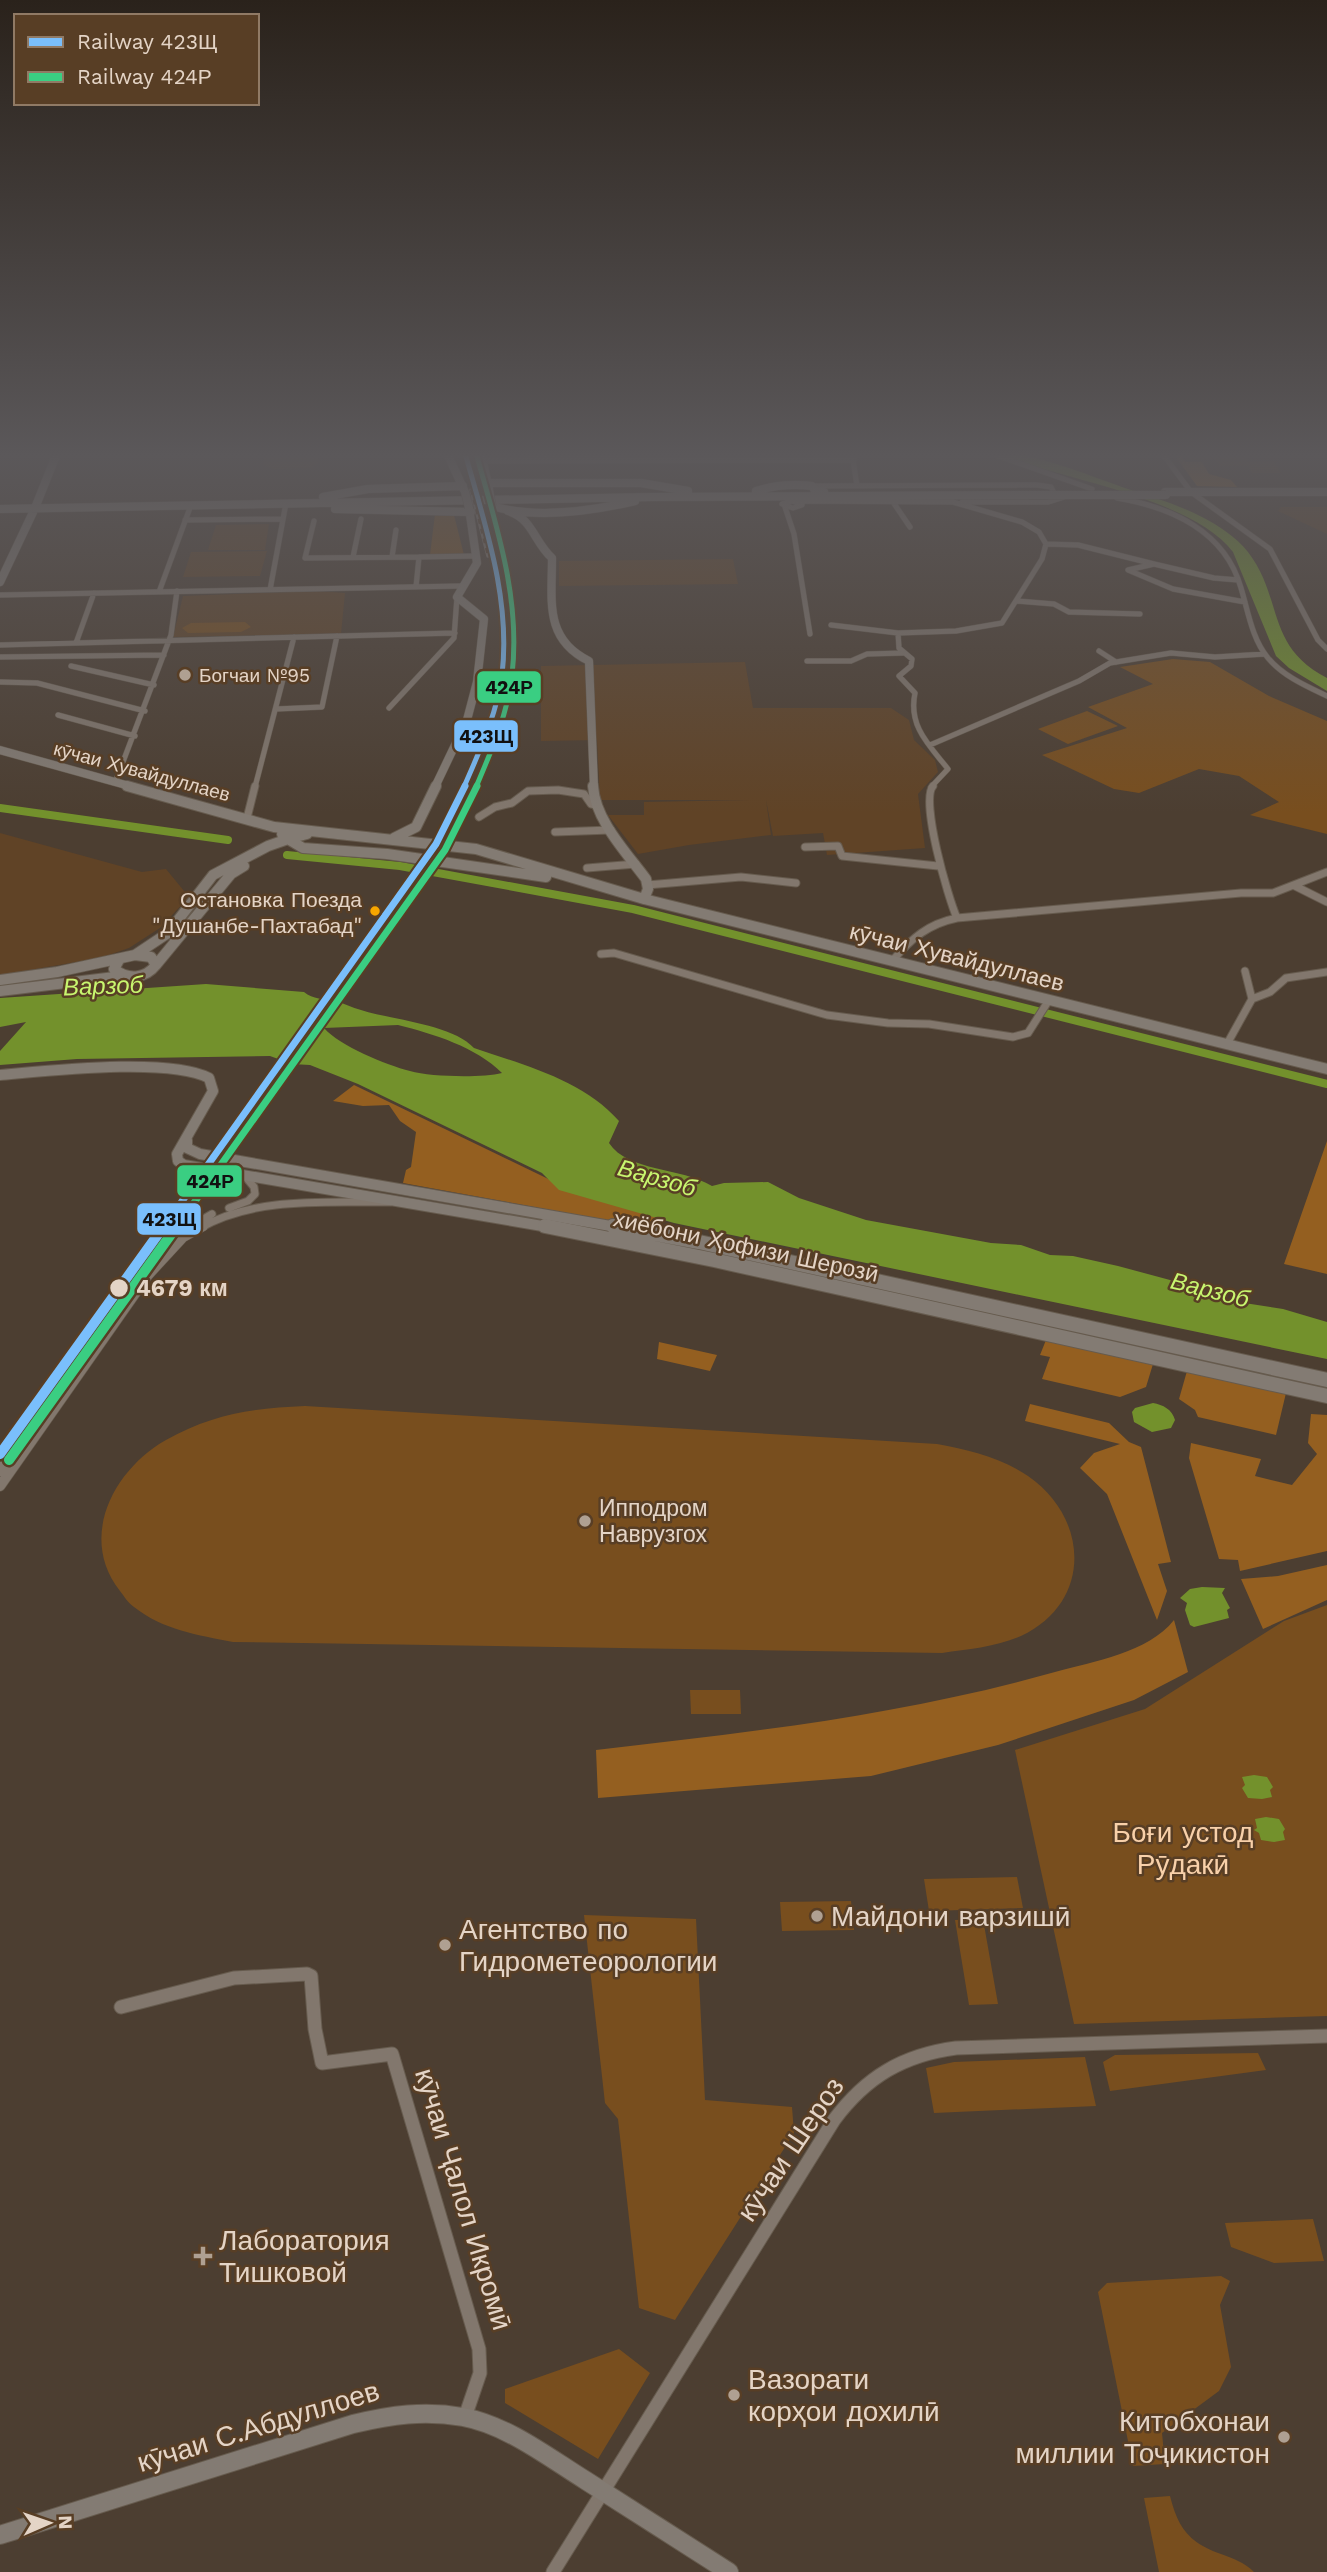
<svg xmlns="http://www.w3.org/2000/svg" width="1327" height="2572" font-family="'Work Sans',sans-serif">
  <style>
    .built { fill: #604326 }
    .green { fill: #784e1e }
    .forest { fill: #945f20 }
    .water { fill: #73912c; fill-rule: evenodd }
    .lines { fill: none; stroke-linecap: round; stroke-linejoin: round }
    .canal { stroke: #73912c; stroke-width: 8 }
    .street-far3-casing { stroke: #665b4e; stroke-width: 6 }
    .street-far2-casing { stroke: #665b4e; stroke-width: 9 }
    .street-far1-casing { stroke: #665b4e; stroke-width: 11 }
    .street-casing { stroke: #665b4e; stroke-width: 15 }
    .secondary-far3-casing { stroke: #665b4e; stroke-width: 9 }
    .secondary-far2-casing { stroke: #665b4e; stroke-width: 12 }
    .secondary-far1-casing { stroke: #665b4e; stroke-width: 16 }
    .secondary-casing { stroke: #665b4e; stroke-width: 20 }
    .street-far3 { stroke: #82776d; stroke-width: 5 }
    .street-far2 { stroke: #82776d; stroke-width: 7 }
    .street-far1 { stroke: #82776d; stroke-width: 10 }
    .street { stroke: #82776d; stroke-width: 13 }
    .secondary-far3 { stroke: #837b73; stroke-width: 8 }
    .secondary-far2 { stroke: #837b73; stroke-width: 10 }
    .secondary-far1 { stroke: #837b73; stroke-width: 14 }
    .secondary { stroke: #837b73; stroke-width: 18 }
    .rail-casing { stroke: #81766c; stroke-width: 3.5 }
    .rail { stroke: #583e25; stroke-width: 2; stroke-dasharray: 5; stroke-linecap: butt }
    .secondary-bridge-casing { stroke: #665b4e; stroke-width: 9; stroke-linecap: butt }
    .secondary-bridge { stroke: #837b73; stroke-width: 8 }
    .rail-1-far2-casing { stroke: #583e25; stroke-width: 9 }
    .rail-1-far1-casing { stroke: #583e25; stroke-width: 11 }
    .rail-1-casing { stroke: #583e25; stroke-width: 15 }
    .rail-2-far2-casing { stroke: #583e25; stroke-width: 9 }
    .rail-2-far1-casing { stroke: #583e25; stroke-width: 11 }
    .rail-2-casing { stroke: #583e25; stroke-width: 15 }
    .rail-1-far2 { stroke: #7abffc; stroke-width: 5 }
    .rail-1-far1 { stroke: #7abffc; stroke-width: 7 }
    .rail-1 { stroke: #7abffc; stroke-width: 10 }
    .rail-2-far2 { stroke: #3ace82; stroke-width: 5 }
    .rail-2-far1 { stroke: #3ace82; stroke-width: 7 }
    .rail-2 { stroke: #3ace82; stroke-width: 10 }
    .poi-dot { fill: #afa092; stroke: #583e25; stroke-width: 2.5 }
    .bus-dot { fill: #f7a600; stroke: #583e25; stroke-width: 2.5 }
    .stop-dot { fill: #e4d4c6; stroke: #583e25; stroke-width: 2.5 }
    .labels { text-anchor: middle; stroke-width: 5; stroke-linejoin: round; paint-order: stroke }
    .far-poi-label { font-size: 19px; fill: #e4d4c6; stroke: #583e25; text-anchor: start }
    .far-street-label { font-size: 19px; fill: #e4d4c6; stroke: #583e25 }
    .bus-label { font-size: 21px; fill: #e4d4c6; stroke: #583e25; text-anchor: end }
    .street-label { font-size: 23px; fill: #e4d4c6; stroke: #583e25 }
    .stop-label { font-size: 23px; font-weight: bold; fill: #e4d4c6; stroke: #583e25; text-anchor: start }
    .poi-label { font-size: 23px; fill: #e4d4c6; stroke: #583e25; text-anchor: start }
    .water-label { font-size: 24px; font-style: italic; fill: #c8f66f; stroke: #583e25 }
    .near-park-label { font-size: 28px; fill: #f8d0a9; stroke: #583e25 }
    .near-poi-label { font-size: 28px; fill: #e4d4c6; stroke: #583e25; text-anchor: start }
    .near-street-label { font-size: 28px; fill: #e4d4c6; stroke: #583e25 }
    .line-badge { stroke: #583e25; stroke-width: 2.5 }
    .pale-badge-label { font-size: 19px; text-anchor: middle; font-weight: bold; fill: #111 }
  </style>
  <rect width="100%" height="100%" fill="#4c3e31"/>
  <path class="built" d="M265 453H319L318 463 311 468 274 469 263 465Z
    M1184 453H1213L1215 456 1239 455 1227 453H1247L1243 454 1244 456 1312 453 1316 457H1245L1248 462H1274L1281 473H1252L1248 466H1220L1215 459 1188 460Z
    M1281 507H1327V534L1278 511Z
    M269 524 265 550H208L216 525Z
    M267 551 260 576 183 577 191 552Z
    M733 559 738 584 559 586V561Z
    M318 591 345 593 341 634 173 637 183 596Z
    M745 662 753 708H891L909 720 914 740 935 760 938 772 918 794 925 848 827 855 823 833 773 836 766 800 771 835 689 845 638 854 608 815H644V802L749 800H600L597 740 541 741V666Z
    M0 833 142 872 166 869 189 897 160 928 129 948 100 958 0 975Z"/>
  <path class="green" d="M435 514 454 515 464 555H430Z
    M245 622 251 627 241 632 188 633 182 628 191 623Z
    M1173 659 1210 662 1269 696 1327 721V834L1250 815 1279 802 1239 776 1199 769 1139 793 1114 789 1042 755 1127 728 1088 707 1153 684 1120 667Z
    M1087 711 1118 726 1068 744 1038 729Z
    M305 1406 937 1444C969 1450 1000 1457 1028 1476 1089 1518 1093 1602 1021 1636 996 1647 969 1649 942 1653L233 1642C198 1635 163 1630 134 1607 128 1603 124 1596 120 1591 78 1538 113 1470 166 1440 212 1414 254 1408 305 1406Z
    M1327 1605V2016L1074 2024 1015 1750 1145 1709 1284 1621Z
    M690 1690H740L741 1714H691Z
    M1017 1877 1023 1908 929 1911 924 1879Z
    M851 1901 854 1930 782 1931 780 1902Z
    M584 1915 696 1919 705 2100 792 2107 794 2133 675 2320 639 2308 618 2119 605 2103Z
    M983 1919 998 2004 969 2005 955 1920Z
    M1258 2053 1266 2070 1110 2091 1103 2062 1115 2055Z
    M1085 2057 1096 2106 934 2113 926 2068 954 2062Z
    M1313 2219 1324 2261 1274 2263 1231 2247 1225 2223Z
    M1221 2276 1230 2281 1220 2305 1231 2367 1219 2391 1162 2433 1165 2464 1133 2466 1098 2292 1107 2283Z
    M619 2349 650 2373 598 2459 505 2403V2389Z
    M1170 2496C1178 2528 1189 2543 1221 2554 1234 2559 1244 2562 1254 2572H1159L1144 2498Z"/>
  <path class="forest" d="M1173 453H1180L1185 462H1202L1209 474 1231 480 1237 487 1197 486Z
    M354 1085 569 1189 659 1215 654 1229 403 1183 406 1170 411 1167 416 1132 400 1121 389 1105 363 1106 333 1101Z
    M1327 1141V1274L1284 1264Z
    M1046 1340 1153 1364 1146 1387 1120 1397 1042 1379 1050 1357 1040 1355Z
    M659 1342 717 1355 710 1371 657 1359Z
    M1187 1371 1286 1393 1276 1435 1198 1417 1195 1410 1179 1399Z
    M1030 1404 1109 1423 1129 1442 1141 1447 1171 1562 1158 1564 1167 1591 1157 1620 1107 1494 1080 1468 1094 1453 1120 1444 1025 1421Z
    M1311 1414 1327 1415V1551L1240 1571 1238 1560 1219 1559 1189 1458 1191 1443 1261 1459 1255 1476 1292 1485 1317 1454 1308 1443Z
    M1327 1565V1600L1263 1629 1241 1579 1278 1576Z
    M1174 1620 1188 1672 1134 1700 998 1745 871 1776 598 1798 596 1750C754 1732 901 1715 1055 1672 1094 1661 1148 1653 1174 1620Z"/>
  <path class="water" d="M994 453C1037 453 1081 473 1122 487 1149 496 1177 504 1202 517 1218 525 1236 537 1248 552 1284 599 1265 646 1327 678V691L1289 668 1276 656 1233 552C1191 497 1059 479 994 453Z
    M206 984 304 992C313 1000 324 998 335 1001 344 1003 352 1008 361 1010 392 1020 452 1024 474 1048 524 1065 583 1080 619 1121L609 1143C628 1172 681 1167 712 1186L724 1183 768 1182 799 1198 866 1220 991 1243 1021 1245 1050 1255 1073 1256 1118 1266 1170 1280 1225 1300 1283 1309 1327 1322V1359L674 1223 559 1190 542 1173 358 1084 310 1065 292 1064 270 1056 77 1059 0 1065V1051L26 1022 0 1027V998ZM398 1025C434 1034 476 1047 502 1073 482 1078 431 1077 410 1071 386 1065 340 1046 324 1028Z
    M1153 1403C1163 1405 1172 1409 1175 1420L1171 1428 1152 1432 1134 1422 1132 1412 1135 1408Z
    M1202 1587 1225 1588 1222 1593 1230 1608 1227 1610 1229 1618 1194 1627 1190 1625 1185 1610 1187 1603 1180 1598 1190 1589Z
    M1254 1775 1267 1777 1273 1787 1270 1790 1272 1797 1262 1799 1248 1798 1242 1788 1245 1785 1242 1777Z
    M1266 1817 1279 1819 1285 1829 1283 1832 1285 1840 1274 1842 1261 1840 1259 1833 1254 1830 1257 1828 1255 1819Z"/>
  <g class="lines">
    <path class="canal" d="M0 808 228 840
      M287 855 400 866 633 909 1327 1084"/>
    <g class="street-far3-casing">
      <path id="street-far3" d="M852 453 857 486
        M990 453 1092 489
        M1162 453 1191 492 1270 549 1318 640 1327 649
        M526 459 535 454 621 455
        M482 461 854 460
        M812 486 1037 485 1051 487 1056 497
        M1117 498C1171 507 1225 531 1241 588 1248 611 1252 639 1268 658 1283 676 1306 686 1327 696
        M792 501 802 505 793 508 782 504Z
        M795 501 953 502 1022 522 1039 532 1046 544 1042 559 1002 623 956 631 898 633 899 648 912 659 911 666 899 676 915 693C908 726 929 745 948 769L931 787
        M893 502 910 527
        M962 502H1048L1064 497
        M785 507 794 534 810 634
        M185 520 282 519
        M314 521 305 558 419 557 416 587
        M1046 544 1078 545 1154 564 1128 570 1173 589 1245 602
        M353 557 361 519
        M392 557 396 530
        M419 557 475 556
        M1154 564 1214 578 1238 580
        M270 590 286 503
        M159 592 191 505
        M0 595 461 586
        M1017 601 1054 604 1069 612 1140 614
        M831 625 898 633
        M76 643 94 593
        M0 645 455 633
        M1099 651 1116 662
        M0 657 164 655
        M807 661H851L867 654 903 653
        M71 666 154 685
        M0 682 37 683 145 711
        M389 708 454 638 457 597
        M276 709 322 707 337 636
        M58 715 135 736
        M930 745 1079 681 1110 663 1171 653 1215 657 1265 654
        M115 783 171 635 177 591
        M255 787 294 637"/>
    </g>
    <g class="street-far2-casing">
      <path id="street-far2" d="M479 817 495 807 512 803 528 791 558 790 584 794 591 804 596 805
        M247 818 255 786
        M555 832 611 830
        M805 847 838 846 842 856 938 866
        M587 868 636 864
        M647 885 741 877 796 883
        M1295 886 1327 902
        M957 918 1241 893H1273L1327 872
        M601 954 614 953 827 1015 888 1023 929 1024 1013 1037 1028 1033 1049 1000
        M893 960C912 938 928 924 957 918 948 898 920 800 933 786
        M1245 971 1252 999
        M1227 1044 1252 999 1270 992 1286 978 1327 972
        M229 1208 248 1201 255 1194 254 1187 244 1175
        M188 1228 212 1214
        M200 1228C256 1196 327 1203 390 1202"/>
    </g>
    <g class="street-far1-casing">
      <path id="street-far1" d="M0 1471 147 1263 175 1235 191 1226
        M0 1486 148 1275 183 1237 203 1226"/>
    </g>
    <g class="street-casing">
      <path id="street" d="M121 2007 234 1978 307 1974 311 1976 315 2029 322 2063 392 2054 479 2349 480 2373 465 2417
        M553 2572 834 2120C866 2077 903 2055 956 2048L1327 2036"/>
    </g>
    <g class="secondary-far3-casing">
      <path id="secondary-far3" d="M447 453 464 490
        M481 453 489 489
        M487 483H641L688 491
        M756 491C775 485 793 484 812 486L815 491 824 492
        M1165 492H1327
        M323 497 368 489 463 486
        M492 506C535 519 592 511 635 501
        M0 509 652 497 1029 495
        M335 509 471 512
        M508 511C533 519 534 542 552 558 552 601 544 639 589 661L594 787
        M0 582 35 508 57 453
        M0 750 133 787
        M435 787 467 720 477 682 484 619 457 597 477 563 469 508"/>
    </g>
    <g class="secondary-far2-casing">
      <path id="secondary-far2" d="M127 786 274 827 476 849 644 899 1327 1069
        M593 786C595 820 626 852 646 879L648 889 644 899
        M307 834 288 839 303 848 387 854 546 877
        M394 838 416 827 436 786
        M135 955 168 933 213 875 268 846 288 839 282 834
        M156 965 231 874 244 866
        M0 980 57 972 135 955 151 957 156 965C145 979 128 980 114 969L119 960
        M0 991 123 976
        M0 1075C47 1071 169 1057 209 1078L213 1091 177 1154 178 1161 184 1165 554 1228
        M187 1140V1148L200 1154 622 1228"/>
    </g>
    <g class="secondary-far1-casing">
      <path id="secondary-far1" d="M545 1226 714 1260 1327 1396
        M613 1226 699 1242 1327 1380"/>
    </g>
    <g class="secondary-casing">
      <path id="secondary" d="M0 2535 353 2424C391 2415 424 2410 463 2417 507 2425 548 2457 585 2480 633 2511 681 2541 729 2572"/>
    </g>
    <use href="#street-far3" class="street-far3"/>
    <use href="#street-far2" class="street-far2"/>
    <use href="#street-far1" class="street-far1"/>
    <use href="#street" class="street"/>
    <use href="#secondary-far3" class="secondary-far3"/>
    <use href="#secondary-far2" class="secondary-far2"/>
    <use href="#secondary-far1" class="secondary-far1"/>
    <use href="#secondary" class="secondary"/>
    <g class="rail-casing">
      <path id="rail" d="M471 490 488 556"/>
    </g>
    <use href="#rail" class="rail"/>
    <g class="secondary-bridge-casing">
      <path id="secondary-bridge" d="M489 490 492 506
        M465 492 469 508
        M1029 495H1166"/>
    </g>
    <use href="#secondary-bridge" class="secondary-bridge"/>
    <g class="rail-1-far2-casing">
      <path id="rail-1-far2" d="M464 787C479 752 497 714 502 675 511 599 485 525 465 453"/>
    </g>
    <g class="rail-1-far1-casing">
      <path id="rail-1-far1" d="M163 1228 436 844 465 786"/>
    </g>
    <g class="rail-1-casing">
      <path id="rail-1" d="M0 1454 164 1226"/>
    </g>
    <g class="rail-2-far2-casing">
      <path id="rail-2-far2" d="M476 787C491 752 508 713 512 675 521 598 496 525 476 453"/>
    </g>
    <g class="rail-2-far1-casing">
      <path id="rail-2-far1" d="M176 1228 445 850 477 786"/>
    </g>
    <g class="rail-2-casing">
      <path id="rail-2" d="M9 1460 177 1226"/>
    </g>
    <use href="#rail-1-far2" class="rail-1-far2"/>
    <use href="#rail-1-far1" class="rail-1-far1"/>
    <use href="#rail-1" class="rail-1"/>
    <use href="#rail-2-far2" class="rail-2-far2"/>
    <use href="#rail-2-far1" class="rail-2-far1"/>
    <use href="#rail-2" class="rail-2"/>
  </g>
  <linearGradient id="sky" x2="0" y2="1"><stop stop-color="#2a221b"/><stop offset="0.56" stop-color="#5b585a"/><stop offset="1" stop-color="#5b585a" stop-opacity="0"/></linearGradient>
  <rect width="1327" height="813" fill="url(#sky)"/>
  <g class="poi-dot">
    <circle cx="185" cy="675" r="7"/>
    <circle cx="585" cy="1521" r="7"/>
    <circle cx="817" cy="1916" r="7"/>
    <circle cx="445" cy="1945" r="7"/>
    <path d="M199.5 2245.5h7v7h7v7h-7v7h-7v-7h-7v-7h7z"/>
    <circle cx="734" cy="2395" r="7"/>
    <circle cx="1284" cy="2437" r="7"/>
  </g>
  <circle class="bus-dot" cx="375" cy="911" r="6"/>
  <circle class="stop-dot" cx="119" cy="1288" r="10"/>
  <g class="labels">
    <g class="far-poi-label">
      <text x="199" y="682">Богчаи №95</text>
    </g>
    <g class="far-street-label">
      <text transform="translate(142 771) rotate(15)" y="7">кӯчаи Хувайдуллаев</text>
    </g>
    <g class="bus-label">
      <text x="362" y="907">Остановка Поезда<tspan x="362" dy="26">"Душанбе-Пахтабад"</tspan></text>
    </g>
    <g class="street-label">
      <text transform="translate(957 957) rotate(14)" y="8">кӯчаи Хувайдуллаев</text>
      <text transform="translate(746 1246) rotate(12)" y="8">хиёбони Ҳофизи Шерозӣ</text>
    </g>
    <g class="stop-label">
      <text x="136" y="1296">4679 км</text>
    </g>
    <g class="poi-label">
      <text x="599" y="1516">Ипподром<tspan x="599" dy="26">Наврузгох</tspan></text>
    </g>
    <g class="water-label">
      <text transform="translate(103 986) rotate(-2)" y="8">Варзоб</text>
      <text transform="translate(657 1178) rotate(16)" y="8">Варзоб</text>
      <text transform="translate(1210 1290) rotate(14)" y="8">Варзоб</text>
    </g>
    <g class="near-park-label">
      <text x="1183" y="1842">Боғи устод<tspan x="1183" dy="32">Рӯдакӣ</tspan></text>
    </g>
    <g class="near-poi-label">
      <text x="831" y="1926">Майдони варзишӣ</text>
      <text x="459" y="1939">Агентство по<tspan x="459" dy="32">Гидрометеорологии</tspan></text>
      <text x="219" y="2250">Лаборатория<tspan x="219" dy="32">Тишковой</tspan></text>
      <text x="748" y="2389">Вазорати<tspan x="748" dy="32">корҳои дохилӣ</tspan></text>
      <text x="1270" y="2431" text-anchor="end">Китобхонаи<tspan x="1270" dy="32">миллии Тоҷикистон</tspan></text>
    </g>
    <g class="near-street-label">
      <text transform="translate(790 2149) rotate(-56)" y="10">кӯчаи Шероз</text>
      <text transform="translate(464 2199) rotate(73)" y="10">кӯчаи Ҷалол Икромӣ</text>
      <text transform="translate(258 2426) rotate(-17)" y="10">кӯчаи С.Абдуллоев</text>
    </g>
  </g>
  <g class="line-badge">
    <rect x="476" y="670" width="66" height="34" rx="7" fill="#3ace82"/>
    <rect x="453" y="719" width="66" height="34" rx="7" fill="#7abffc"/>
    <rect x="176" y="1164" width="67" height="34" rx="7" fill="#3ace82"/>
    <rect x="136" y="1202" width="66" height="34" rx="7" fill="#7abffc"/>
  </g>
  <g class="pale-badge-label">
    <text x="509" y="694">424Р</text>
    <text x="486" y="743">423Щ</text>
    <text x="210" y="1188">424Р</text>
    <text x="169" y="1226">423Щ</text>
  </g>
  <rect x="14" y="14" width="245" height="91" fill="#583e25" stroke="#907a65" stroke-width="2"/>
  <rect x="28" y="37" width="35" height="10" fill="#7abffc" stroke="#907a65" stroke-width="2"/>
  <text x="77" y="49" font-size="21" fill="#e4d4c6">Railway 423Щ</text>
  <rect x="28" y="72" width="35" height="10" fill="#3ace82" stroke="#907a65" stroke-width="2"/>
  <text x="77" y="84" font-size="21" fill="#e4d4c6">Railway 424Р</text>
  <g transform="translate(49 2523) rotate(88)" stroke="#583e25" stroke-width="5" paint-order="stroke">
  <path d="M0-5L12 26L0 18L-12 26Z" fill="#e4d4c6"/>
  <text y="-10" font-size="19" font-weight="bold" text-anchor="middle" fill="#e4d4c6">N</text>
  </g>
</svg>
